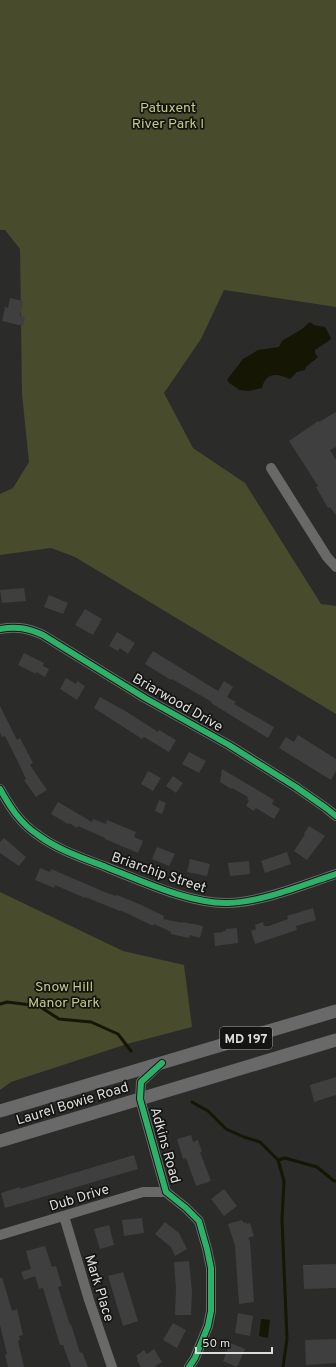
<svg xmlns="http://www.w3.org/2000/svg" width="336" height="1367" font-family="Overpass,sans-serif">
  <style>
    .green { fill: #484b2c }
    .water { fill: #151604 }
    .lines { fill: none; stroke-linecap: round; stroke-linejoin: round }
    .stream { stroke: #151604; stroke-width: 3 }
    .building { fill: #403f3f }
    .minor { stroke: #696968; stroke-width: 10 }
    .major { stroke: #696969; stroke-width: 13 }
    .cycleway-casing { stroke: #141513; stroke-width: 8 }
    .cycleway { stroke: #2db169; stroke-width: 6 }
    .labels { text-anchor: middle; stroke-width: 3.5; stroke-linejoin: round; paint-order: stroke }
    .shield { fill: #141513; stroke: #a1a19f; stroke-width: 1 }
    .shield-label { font-size: 13px; font-weight: bold; fill: #dddddb }
    .park-label { font-size: 14px; fill: #c3cb80; stroke: #141513 }
    .street-label { font-size: 14px; fill: #dddddb; stroke: #141513 }
  </style>
  <rect width="100%" height="100%" fill="#2b2b2a"/>
  <path class="green" d="M0 0H336V307L224 290 201 339 164 393 193 448 245 483 321 604 336 606V714L75 557 51 548 0 555V494L13 488 29 462 22 394 20 249 5 230H0Z
    M0 892 123 951 184 965 192 1027 127 1044 11 1082 0 1090Z"/>
  <path class="water" d="M310 322 314 325 325 327 331 338 330 340 315 350V353L318 357 306 367 305 370 297 372 290 379C276 373 266 372 262 388L249 391 239 390C236 386 230 385 227 380L243 359 258 350 279 347 282 341 302 329Z
    M261 1319 270 1320 268 1338 259 1336Z"/>
  <g class="lines">
    <path class="stream" d="M0 1004 7 1002 39 1006 59 1019 91 1022 118 1034 131 1051
      M192 1102 208 1111 226 1129 244 1137 260 1142 278 1160 285 1158 317 1167 334 1181H336
      M278 1160 284 1181 282 1219 287 1339 283 1367"/>
  </g>
  <path class="building" d="M10 298 23 301 20 316 25 317 23 326 2 321 5 307 8 308Z
    M336 412V447L330 450 336 460V515L330 507 328 508 316 487 318 486 289 441 318 421 319 422Z
    M24 588 26 601 2 603 0 590Z
    M49 595 68 603 63 614 44 607Z
    M85 609 102 619 93 635 75 625Z
    M117 632 135 643 128 654 120 648 118 651 109 646Z
    M153 651 218 691 224 681 233 687 227 697 236 702 234 704 274 727 268 738 211 703 212 702 172 679 171 680 145 664Z
    M24 653 44 663 43 666 49 669 45 677 36 672V674L18 665Z
    M66 678 76 684 77 681 85 686 77 700 60 689Z
    M100 697 127 712 158 732 159 730 176 740 169 752 144 737 142 739 94 708Z
    M0 706 17 740 20 738 33 763 30 765 47 790 36 797 24 780 26 779 17 760 5 736 2 737 0 733Z
    M298 735 336 759V771L331 780 279 748 286 737 294 742Z
    M189 752 206 761 199 773 182 764Z
    M222 769 274 800 272 804 280 809 274 819 256 808 254 811 246 806 249 800 247 799 248 797 232 788 231 789 220 782Z
    M148 771 161 778 153 791 141 784Z
    M173 776 183 783 176 793 166 786Z
    M159 800 166 803 162 814 155 811Z
    M58 802 92 822 93 819 106 824 107 820 136 832 134 837 143 841 138 853 105 839V838L78 826 77 828 69 823 68 824 51 814Z
    M309 826 325 836 307 860 294 851 305 834 304 833Z
    M4 838 26 857 19 866 0 853V842Z
    M157 847 175 854 169 866 152 859Z
    M287 852 291 864 265 873 261 861Z
    M190 859 210 864 207 876 187 872Z
    M249 861 250 874 230 876 228 863Z
    M40 868 50 872 51 869 107 893 116 896 117 895 139 904 164 916 163 919 183 923V922L203 926 200 938 190 935 189 938 171 934V932L154 924 153 926 120 910V911L85 897V898L55 885 54 888 35 880Z
    M313 908 316 920 296 926 297 930 255 944 251 931 256 929 255 925 263 922 264 926H269L288 919 287 916Z
    M237 928 238 943 215 946 214 933 223 932V931H226V929Z
    M336 1077V1095L314 1102 310 1085Z
    M191 1135 193 1142 198 1140 202 1152H200L211 1181 196 1186 186 1158 183 1159 177 1139Z
    M134 1155 138 1169 5 1208 1 1193 20 1187V1189Z
    M224 1189 237 1206 224 1216 211 1199Z
    M142 1218 144 1233 124 1236 122 1220Z
    M242 1220 244 1223 246 1222 247 1224 250 1223 254 1236 248 1238 250 1241 254 1302 239 1304 235 1246 228 1224Z
    M165 1222 179 1233 187 1249 175 1256 171 1247 155 1234Z
    M109 1225 114 1245 100 1249 94 1229Z
    M45 1246 52 1267 56 1266 62 1286 58 1287 70 1325 71 1324 80 1353 82 1352 88 1367H71L64 1348 63 1345H60L43 1288 39 1289 35 1276 24 1280 21 1272 31 1269 26 1251Z
    M189 1261 192 1291 191 1315H175L176 1289 174 1262Z
    M336 1264V1288L304 1289 303 1265Z
    M123 1272 138 1321 123 1326 108 1276Z
    M2 1277 12 1311 17 1309 23 1335 19 1336 20 1340 18 1341 24 1367H8L5 1355 7 1354 0 1325V1278Z
    M238 1313 253 1316 250 1336 235 1333Z
    M173 1323 186 1330 177 1348 163 1340Z
    M336 1339V1363L306 1365 305 1340Z
    M230 1343 245 1349 237 1367 223 1361Z
    M154 1349 162 1362 154 1367H141L137 1360 138 1359 136 1356 144 1350 147 1354Z"/>
  <g class="lines">
    <path class="minor" d="M271 468 327 557 336 567
      M0 629C16 626 28 628 43 635L145 698 229 745 296 787 326 808 336 816
      M0 789C10 807 20 823 38 835 58 850 83 858 106 867 142 881 190 904 228 903 262 902 303 885 336 874
      M160 1064 141 1082 140 1099 166 1192 186 1208 199 1221 207 1249 211 1268V1311L208 1326 195 1358 189 1367
      M64 1216 89 1300 112 1367
      M0 1235 143 1192H166"/>
    <path class="major" d="M0 1111 336 1011
      M0 1141 336 1040"/>
    <g class="cycleway-casing">
      <path id="cycleway" d="M0 629C16 626 28 628 43 635L145 698 229 745 296 787 326 808 336 816
        M0 789C10 807 20 823 38 835 58 850 83 858 106 867 142 881 190 904 228 903 262 902 303 885 336 874
        M162 1063 141 1082 140 1099 166 1192 186 1208 199 1221 207 1249 211 1268V1311L208 1326 195 1358 189 1367"/>
    </g>
    <use href="#cycleway" class="cycleway"/>
  </g>
  <g class="labels">
    <rect class="shield" x="220" y="1027" width="52" height="22" rx="3"/>
    <g class="shield-label">
      <text x="246" y="1043">MD 197</text>
    </g>
    <g class="park-label">
      <text x="168" y="112">Patuxent<tspan x="168" dy="16">River Park I</tspan></text>
      <text x="64" y="991">Snow Hill<tspan x="64" dy="16">Manor Park</tspan></text>
    </g>
    <g class="street-label">
      <text transform="translate(178 702) rotate(30)" y="5">Briarwood Drive</text>
      <text transform="translate(159 872) rotate(19)" y="5">Briarchip Street</text>
      <text transform="translate(72 1103) rotate(-17)" y="5">Laurel Bowie Road</text>
      <text transform="translate(166 1145) rotate(74)" y="5">Adkins Road</text>
      <text transform="translate(79 1197) rotate(-17)" y="5">Dub Drive</text>
      <text transform="translate(100 1288) rotate(73)" y="5">Mark Place</text>
    </g>
  </g>
  <path d="M196 1347v6h76v-6" fill="none" stroke="#dddddb" stroke-width="2"/>
  <text x="202" y="1347" font-size="12" fill="#dddddb" stroke="#141513" stroke-width="3" paint-order="stroke">50 m</text>
</svg>
